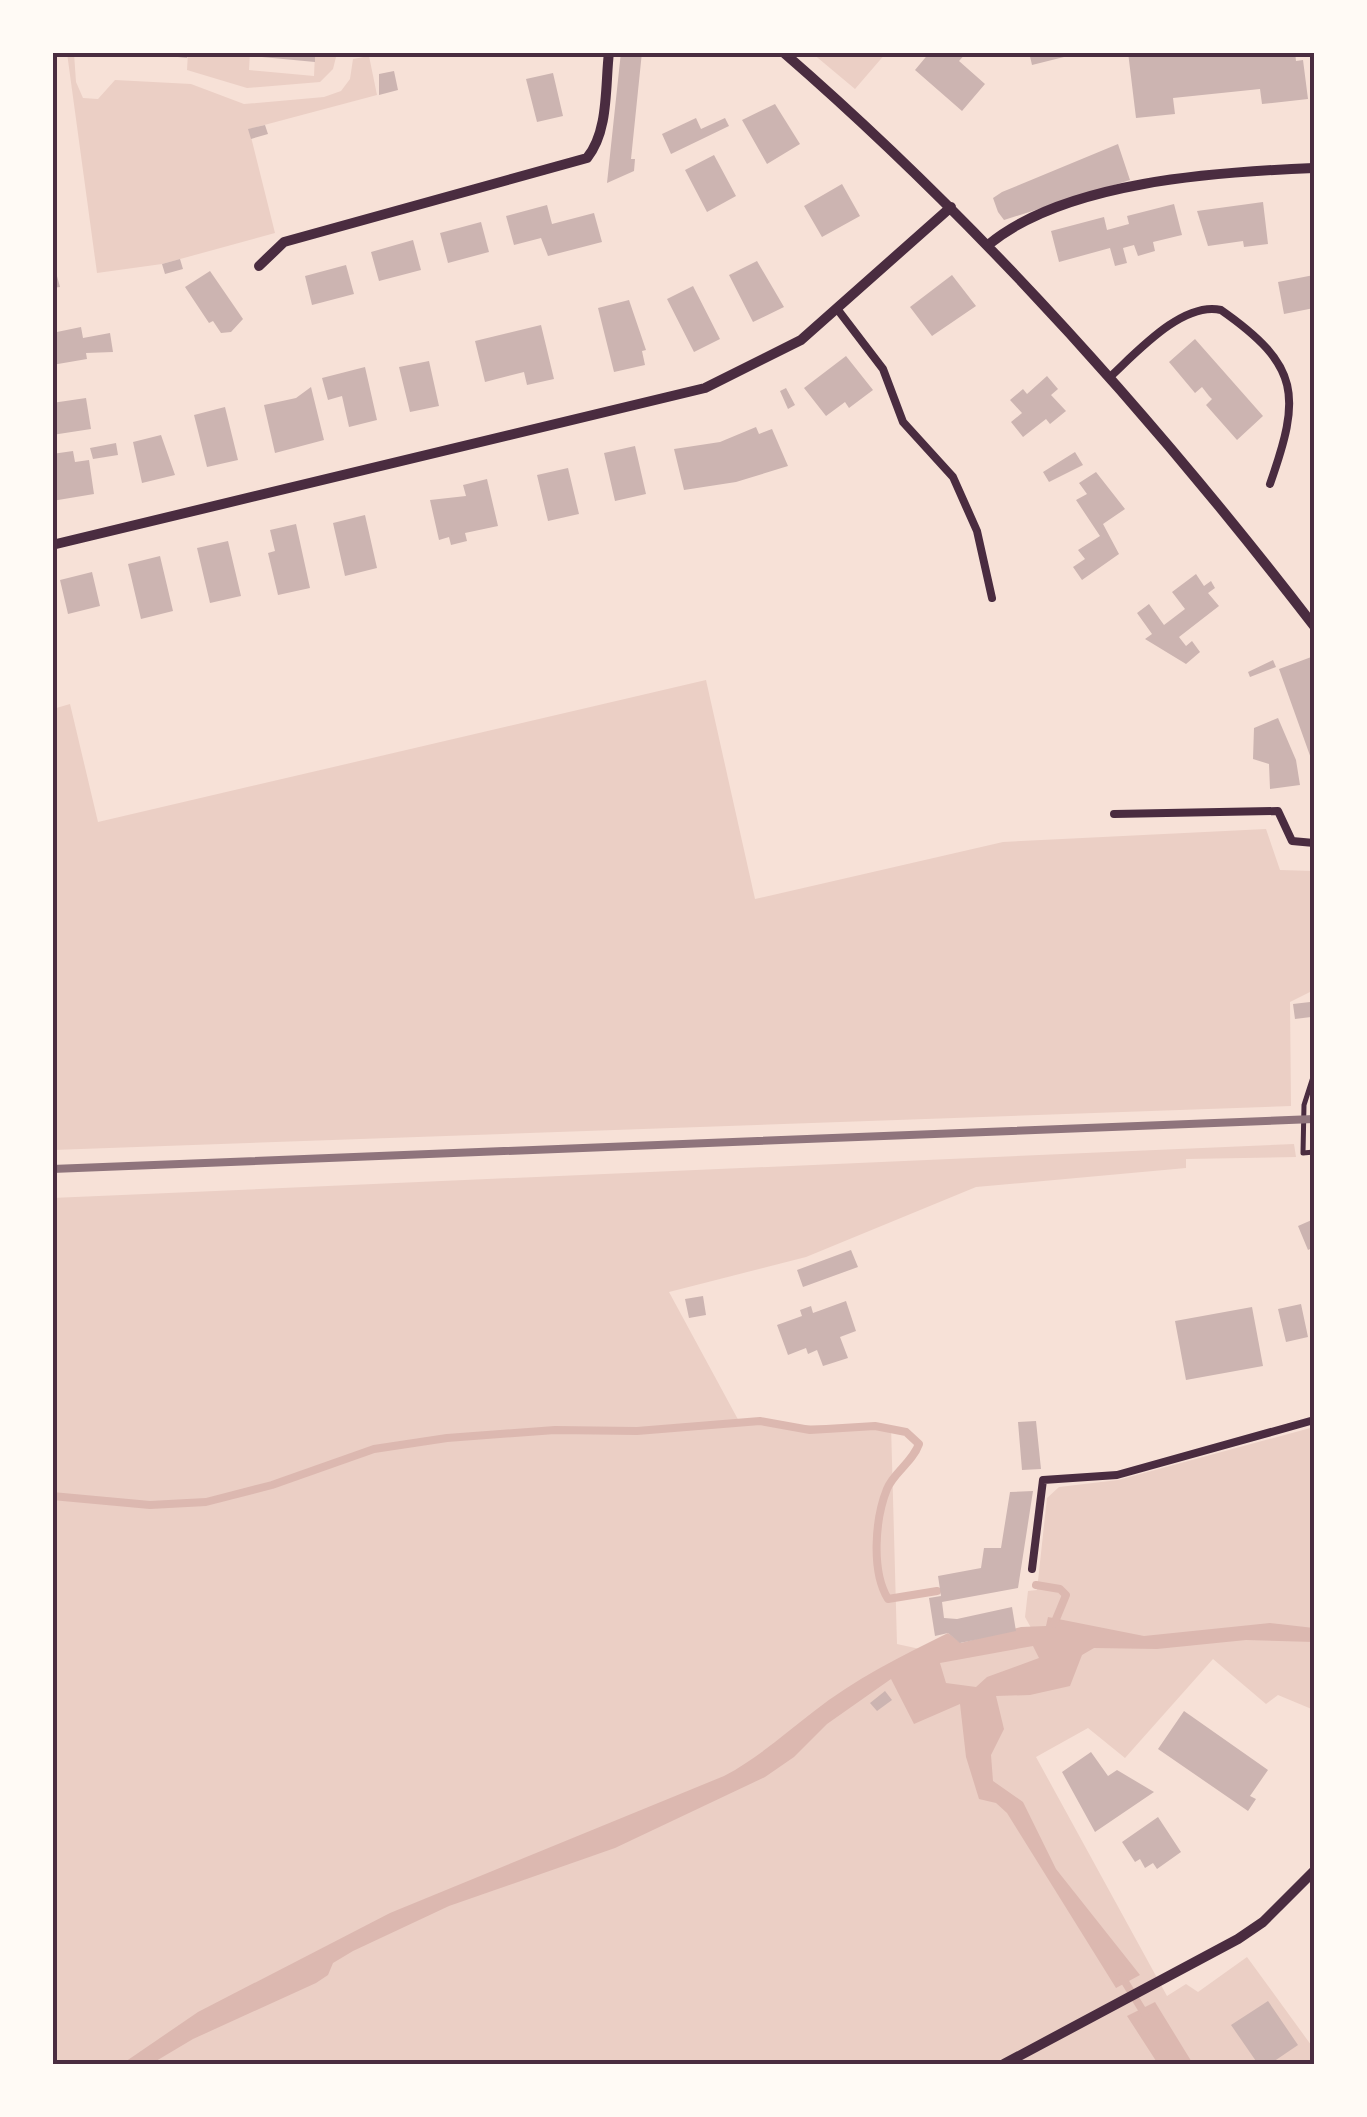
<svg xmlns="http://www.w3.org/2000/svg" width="1367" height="2117" font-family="'Sofia Sans Condensed',sans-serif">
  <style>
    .green { fill: #ebcfc5 }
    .water { fill: #dcb8b0; fill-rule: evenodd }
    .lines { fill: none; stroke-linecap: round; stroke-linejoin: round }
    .stream { stroke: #dcb8b0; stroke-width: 8 }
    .building { fill: #ccb4b1 }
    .path { stroke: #4a2c40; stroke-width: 5 }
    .service { stroke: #4a2c40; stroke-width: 8 }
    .minor { stroke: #4a2c40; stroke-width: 10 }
    .rail { stroke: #8f747c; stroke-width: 8 }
    .neatline { fill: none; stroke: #4a2c40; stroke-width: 4 }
  </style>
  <rect width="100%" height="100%" fill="#f7e1d7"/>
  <path class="green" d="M250 52 249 70 314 76 315 53H337L333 69 320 82 247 88 187 70 188 53Z
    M67 53H74L76 82 83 98 98 99 115 80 191 84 244 104 324 97 341 91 350 79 353 59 369 56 377 95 249 129 275 233 162 264 97 273Z
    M812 53H886L855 89Z
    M706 680 755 899 1003 842 1266 829 1280 870 1314 871V990L1290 1002 1291 1106 53 1150V709L70 704 98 822Z
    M1294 1144 1296 1157 1186 1159V1168L976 1187 806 1257 669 1292 741 1425H891L897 1644 938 1653 1035 1635 1025 1617 1028 1591 1037 1590 1047 1498 1059 1487 1118 1480 1314 1427V1710L1278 1695 1266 1704 1213 1659 1125 1758 1088 1728 1036 1757 1167 1996 1186 1984 1198 1992 1247 1957 1314 2049V2064H53L52 1198Z"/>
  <path class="water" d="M1048 1617 1144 1636 1270 1623 1314 1628V1642L1246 1640 1157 1649 1094 1648 1082 1655 1070 1686 1030 1695 996 1696 1004 1729 991 1755 993 1781 1023 1802 1056 1869 1140 1975 1116 1988 1007 1813 996 1803 979 1799 966 1757 960 1704 914 1724 891 1679 827 1724 794 1757 765 1777 615 1848 449 1906 353 1951 333 1963 328 1975 316 1983 193 2039 151 2064H122L198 2012 390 1913 724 1776C758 1758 783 1735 813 1712 855 1679 901 1656 948 1633L961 1643 1021 1627 1046 1626ZM1033 1646 1039 1658 987 1677 976 1687 946 1683 940 1663Z
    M1155 2002 1193 2064H1158L1127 2016Z"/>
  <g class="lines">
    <path class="stream" d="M52 1496 150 1505 206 1502 272 1485 374 1449 447 1438 555 1430 637 1431 760 1421 810 1430 875 1426 906 1432 919 1444C912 1463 894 1472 887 1489 875 1519 871 1571 888 1599L937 1591
      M1036 1585 1060 1589 1066 1595 1054 1624
      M1122 1977 1146 2016"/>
  </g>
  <path class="building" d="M159 52H188L187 58 159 55Z
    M250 52H315V62L250 56Z
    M621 52H642L631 159H635L634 171 607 183Z
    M930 52H967L959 61 985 84 962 111 915 70Z
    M1029 52H1067L1068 56 1032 65Z
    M1128 52H1295L1296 61 1303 60 1308 99 1262 104 1260 89 1173 98 1175 114 1136 118Z
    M394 71 398 90 379 95V74Z
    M553 73 563 116 537 122 526 79Z
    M775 104 800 144 767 164 742 120Z
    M696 118 701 129 725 118 729 126 671 154 662 134Z
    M265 125 268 134 251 139 248 129Z
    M1118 144 1130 180 1004 220 998 212 993 198 1002 192Z
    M714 155 736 196 707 212 685 170Z
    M842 184 860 216 822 237 804 206Z
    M1263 202 1268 244 1244 247 1243 241 1208 246 1197 211Z
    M1174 204 1182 235 1153 242 1155 251 1138 256 1134 245 1123 248 1127 263 1115 266 1110 248 1059 262 1051 231 1104 217 1107 230 1129 224 1127 216Z
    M547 205 552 224 594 213 602 242 548 256 541 238 514 245 506 216Z
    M481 222 489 252 448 263 440 233Z
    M413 240 421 270 379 281 371 252Z
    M52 258 60 287 52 288Z
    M180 259 183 269 165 274 162 264Z
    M757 261 784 307 753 322 729 275Z
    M346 265 354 294 312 305 305 276Z
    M210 271 243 319 231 332 221 333 213 321 209 323 185 287Z
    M952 275 976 306 932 336 910 307Z
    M1314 275V308L1284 314 1278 282Z
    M693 286 720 339 694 352 667 299Z
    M629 300 646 350 642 351 645 365 614 372 598 308Z
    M541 325 554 379 527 385 524 372 485 382 475 341Z
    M81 327 83 338 110 333 113 352 86 353 87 359 52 365V333Z
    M1195 339 1263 416 1237 440 1206 405 1212 399 1209 396 1202 387 1195 393 1169 362Z
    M846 356 873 390 849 408 845 402 826 416 804 388Z
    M429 361 439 406 410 412 399 367Z
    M365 367 377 420 349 427 342 396 328 400 322 378Z
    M1047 376 1058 389 1051 395 1066 411 1050 424 1046 419 1023 437 1011 422 1022 413 1010 400 1023 389 1027 394Z
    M311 387 324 440 275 453 264 405 296 398Z
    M786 388 795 405 788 409 780 391Z
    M86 398 91 429 52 435V403Z
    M225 407 238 460 207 467 194 415Z
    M756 427 759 434 772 429 788 466 736 482 684 490 674 449 720 442Z
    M161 435 175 475 142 483 133 442Z
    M116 443 118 455 93 459 90 448Z
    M635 446 646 494 615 501 604 453Z
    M73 451 75 462 89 460 94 494 52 501V454Z
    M1075 452 1083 465 1049 482 1043 472Z
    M568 468 579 514 548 521 537 475Z
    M1096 472 1125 509 1103 524 1119 554 1082 580 1073 567 1085 559 1078 550 1100 536 1076 500 1087 494 1079 483Z
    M487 479 498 526 465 533 467 541 451 545 449 537 439 540 430 500 466 496 463 485Z
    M365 515 377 568 345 576 333 523Z
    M296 524 310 588 278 595 268 553 275 551 270 530Z
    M228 541 241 596 210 603 197 548Z
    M160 556 173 611 141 619 128 564Z
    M92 572 100 606 68 614 60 580Z
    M1196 574 1204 586 1211 581 1215 588 1208 593 1219 606 1179 637 1186 646 1192 641 1200 652 1186 664 1145 639 1152 634 1137 613 1149 604 1164 625 1185 609 1172 592Z
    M1314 656 1312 674 1313 764 1279 669Z
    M1273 660 1276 667 1250 677 1248 672Z
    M1278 718 1296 760 1300 785 1270 789 1269 764 1253 759 1254 728Z
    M1310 1002 1311 1017 1295 1019 1293 1004Z
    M1314 1219V1247L1308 1250 1298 1226Z
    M851 1250 858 1267 803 1287 797 1270Z
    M703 1296 706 1315 689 1318 685 1299Z
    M846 1301 856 1331 840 1337 848 1358 823 1366 817 1350 808 1354 806 1348 788 1355 777 1325 802 1316 800 1310 811 1306 813 1313Z
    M1301 1304 1308 1337 1286 1342 1278 1309Z
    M1252 1307 1263 1366 1186 1380 1175 1321Z
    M1036 1421 1041 1469 1022 1470 1018 1422Z
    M1033 1491 1018 1588 942 1602 944 1618 957 1619 1012 1607 1016 1631 960 1643 948 1633 935 1636 929 1598 941 1596 938 1576 981 1568 984 1548H1001L1010 1492Z
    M885 1691 892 1700 877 1711 870 1703Z
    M1184 1711 1268 1770 1250 1796 1256 1799 1248 1811 1158 1749Z
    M1091 1752 1108 1776 1117 1770 1154 1792 1095 1832 1062 1772Z
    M1158 1817 1181 1852 1157 1869 1153 1863 1145 1868 1140 1859 1135 1862 1122 1842Z
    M1268 2001 1298 2045 1270 2064H1258L1231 2025Z"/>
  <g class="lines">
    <path class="path" d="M1314 1074 1304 1105 1303 1153 1314 1152"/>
    <path class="service" d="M838 310 883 369 903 422 953 477 977 531 992 598
      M1111 376C1137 352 1183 301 1221 310 1301 366 1301 396 1270 484
      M1114 814 1278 811 1292 841 1314 843
      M1032 1569 1043 1480 1117 1475 1314 1420"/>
    <path class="minor" d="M783 52C981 224 1154 418 1314 626
      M988 245C1065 181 1217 172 1314 168
      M259 266 284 242 587 158C609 131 605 86 609 52
      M52 545 705 388 801 340 951 207
      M1004 2064 1238 1939 1263 1922 1314 1871"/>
    <path class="rail" d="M52 1169 1314 1119"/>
  </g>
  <rect width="1367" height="2117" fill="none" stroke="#fffaf5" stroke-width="110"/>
  <rect x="55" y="55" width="1257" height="2007" class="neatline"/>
</svg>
